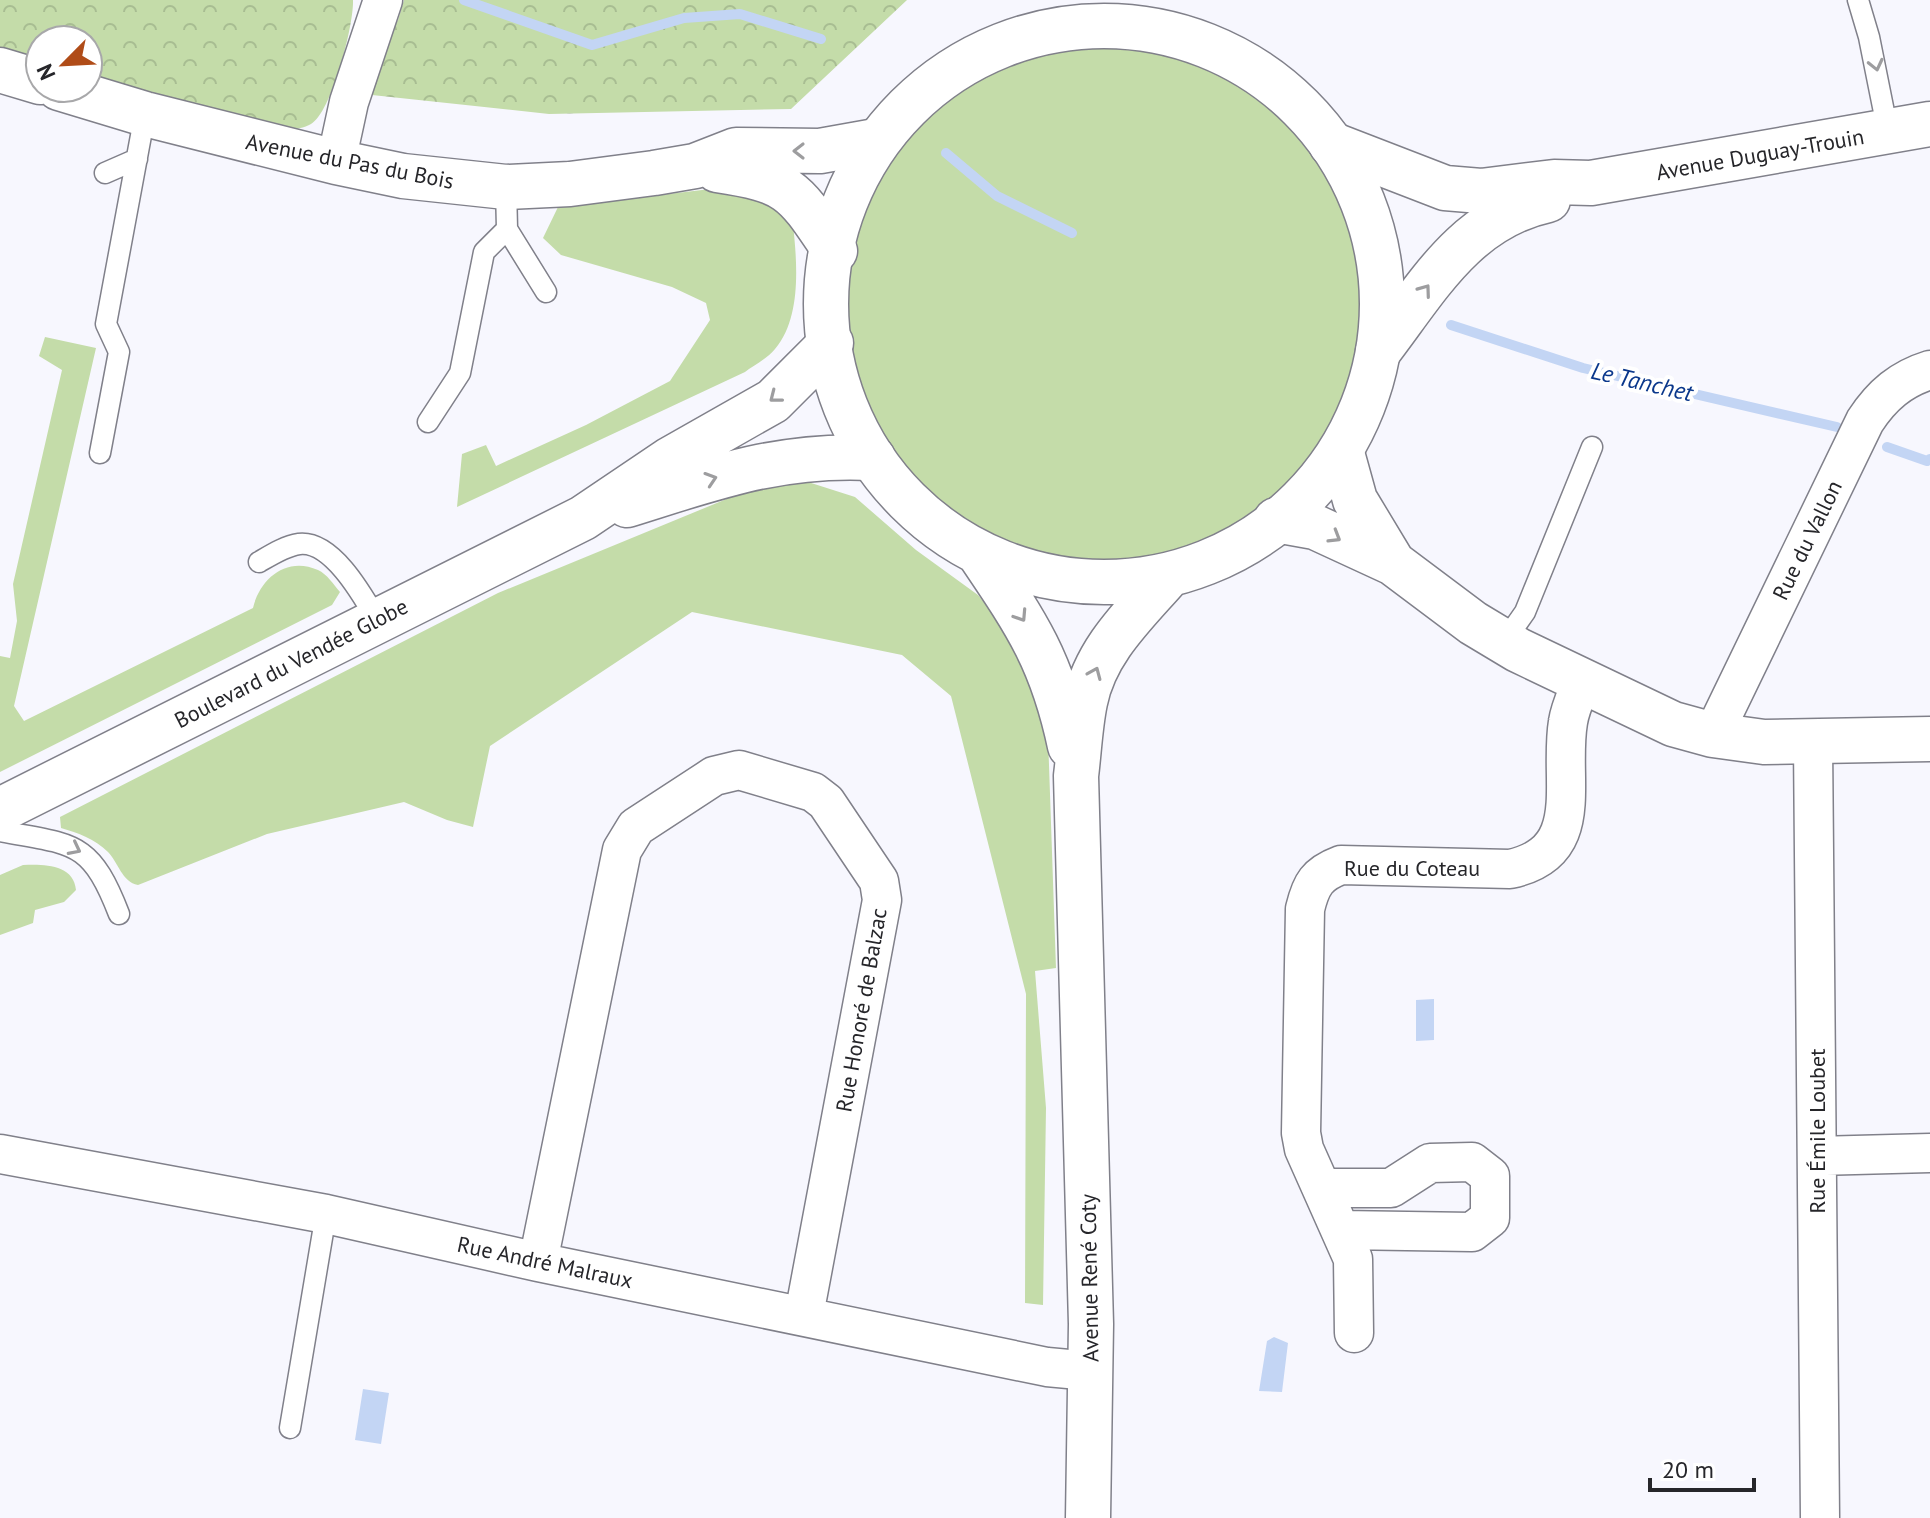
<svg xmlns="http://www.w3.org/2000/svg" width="1930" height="1518" font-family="'PT Sans',sans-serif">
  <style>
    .grass { fill: #c4dca9 }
    .park { fill: url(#park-crowns) }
    .water { fill: #c3d5f4 }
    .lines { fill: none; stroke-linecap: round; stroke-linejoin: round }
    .stream { stroke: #c3d5f4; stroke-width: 10 }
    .service-casing { stroke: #80808a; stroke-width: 23 }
    .minor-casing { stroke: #80808a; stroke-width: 41 }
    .tertiary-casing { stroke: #80808a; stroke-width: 47 }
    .secondary-casing { stroke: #80808a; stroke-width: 47 }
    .primary-casing { stroke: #80808a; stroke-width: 47 }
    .service { stroke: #fff; stroke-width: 20 }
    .minor { stroke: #fff; stroke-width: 38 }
    .tertiary { stroke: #fff; stroke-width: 44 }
    .secondary { stroke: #fff; stroke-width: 44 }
    .primary { stroke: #fff; stroke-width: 44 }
    .oneway { stroke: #9d9d9f }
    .labels { text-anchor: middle; stroke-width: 8; stroke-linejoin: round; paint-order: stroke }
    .street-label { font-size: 22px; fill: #26262a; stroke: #fff }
    .water-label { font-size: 24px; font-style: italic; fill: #0a378b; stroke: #fff }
  </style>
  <defs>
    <pattern id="park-crowns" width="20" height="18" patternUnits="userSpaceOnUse" patternTransform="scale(2)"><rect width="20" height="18" fill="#c4dca9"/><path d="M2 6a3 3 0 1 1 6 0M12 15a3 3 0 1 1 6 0" fill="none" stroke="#a8bd92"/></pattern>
  </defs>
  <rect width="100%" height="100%" fill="#f7f7fe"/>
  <path class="grass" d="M843 303a261 261 0 1 1 522 0a261 261 0 1 1-522 0Z
    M736 186 765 196 793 224C797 262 802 317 775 349 768 358 754 365 745 372L457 507 462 454 486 445 496 466 586 425 670 381 710 320 706 303 672 287 561 255 543 238 558 207Z
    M45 337 96 348 14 706 24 721 253 608C260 578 287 556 318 570 327 574 334 585 340 592L332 605 0 772V656L10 658 17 621 13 584 62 370 39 356Z
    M808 482 855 497 916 550 978 595 1018 644 1047 707 1056 968 1035 971 1046 1108 1043 1305 1025 1303 1026 994 951 696 902 655 692 612 490 746 473 827 447 820 404 802 267 834 138 885C122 882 118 862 108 852 95 839 78 833 61 828L60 817 498 593 746 491Z
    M23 865C43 864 74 864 76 890L64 902 35 910 33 923 0 935V875Z"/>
  <path class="park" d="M0 0H353C354 24 332 112 311 124 305 128 294 129 287 131L88 84V40H40V69L0 56Z
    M404 0H907L791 109 549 114 372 95 380 50 398 20Z"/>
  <path class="water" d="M1434 999V1040L1416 1041V1000Z
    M1274 1337 1288 1343 1282 1392 1259 1391 1267 1341Z
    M363 1389 389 1393 381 1444 355 1440Z"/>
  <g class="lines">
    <path class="stream" d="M464 0 592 45 684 18 740 14 821 39
      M946 153 997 196 1072 233
      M1451 325 1583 368 1837 427
      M1887 447 1927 461 1930 459"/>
    <g class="service-casing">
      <path id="service" d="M1858 0 1869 37 1888 132
        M105 173 137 159
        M507 229 546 292
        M428 422 460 373 484 252 507 229 506 187
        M100 453 119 352 106 324 145 114
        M259 562C271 555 285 546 299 544 332 540 363 596 377 620
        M1504 642 1525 612 1592 447
        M0 831C73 845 90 839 119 914
        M290 1428 326 1214"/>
    </g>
    <g class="minor-casing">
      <path id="minor" d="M336 162 349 102 383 0
        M1713 735 1865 421C1882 395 1901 379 1930 370
        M1813 743 1820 1518
        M0 1154 326 1214 538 1262 1047 1367 1090 1371
        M1817 1156 1930 1153
        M1322 1188H1391L1430 1163 1472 1162 1490 1176V1218L1472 1232 1342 1230
        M538 1262 622 850 636 827 714 776 739 770 813 792 826 802 879 881 882 900 804 1315
        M1354 1333 1353 1259 1304 1149 1301 1133 1305 909C1311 884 1317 874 1341 865L1510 869C1589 852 1558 781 1568 722 1570 708 1577 694 1582 681"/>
    </g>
    <g class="tertiary-casing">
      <path id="tertiary" d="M0 70 40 82
        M59 88 145 114 336 162 403 176 506 187 570 184 654 173 695 166 736 150 820 151 876 141
        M1331 144 1445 188 1481 191 1554 182 1591 183 1930 124
        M717 170C791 181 794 190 835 251
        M1378 352C1426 290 1464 218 1548 200
        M1342 453 1355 500 1393 563
        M1276 520 1315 527 1393 563 1473 623 1518 650 1673 724 1713 735 1764 742 1930 739"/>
    </g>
    <g class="secondary-casing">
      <path id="secondary" d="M627 505C714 478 779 453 873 458
        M0 810 583 518 669 460 773 401 831 343"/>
    </g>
    <g class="primary-casing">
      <path id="primary" d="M826 304a278 278 0 1 1 556 0a278 278 0 1 1-556 0Z
        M978 552C1026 623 1052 660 1070 746
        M1088 1518 1091 1324 1076 776C1079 752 1080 726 1085 702 1095 650 1136 613 1169 575"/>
    </g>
    <use href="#service" class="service"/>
    <use href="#minor" class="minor"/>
    <use href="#tertiary" class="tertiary"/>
    <use href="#secondary" class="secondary"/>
    <use href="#primary" class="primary"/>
  </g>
  <defs><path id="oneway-chevron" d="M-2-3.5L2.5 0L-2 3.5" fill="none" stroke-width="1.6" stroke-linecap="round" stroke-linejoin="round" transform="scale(2)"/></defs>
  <g class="oneway">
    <use href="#oneway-chevron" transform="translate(1876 65) rotate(77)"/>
    <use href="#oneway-chevron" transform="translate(799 151) rotate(180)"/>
    <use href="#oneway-chevron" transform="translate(1425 290) rotate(-54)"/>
    <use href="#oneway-chevron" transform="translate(775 397) rotate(142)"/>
    <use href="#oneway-chevron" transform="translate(711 479) rotate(-18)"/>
    <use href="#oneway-chevron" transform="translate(1335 537) rotate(31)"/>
    <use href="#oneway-chevron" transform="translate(1021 616) rotate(57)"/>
    <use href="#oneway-chevron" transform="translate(1095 673) rotate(-67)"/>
    <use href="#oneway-chevron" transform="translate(75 849) rotate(27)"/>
  </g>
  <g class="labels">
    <g class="street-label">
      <text transform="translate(1760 154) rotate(-10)" y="8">Avenue Duguay-Trouin</text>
      <text transform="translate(350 161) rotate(11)" y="8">Avenue du Pas du Bois</text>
      <text transform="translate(1807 540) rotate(-64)" y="8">Rue du Vallon</text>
      <text transform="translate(291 663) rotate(-27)" y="8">Boulevard du Vendée Globe</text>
      <text x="1412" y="876">Rue du Coteau</text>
      <text transform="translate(861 1010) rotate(-80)" y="8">Rue Honoré de Balzac</text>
      <text transform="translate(1817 1131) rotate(-90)" y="8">Rue Émile Loubet</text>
      <text transform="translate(545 1262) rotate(12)" y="8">Rue André Malraux</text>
      <text transform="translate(1089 1278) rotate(-91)" y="8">Avenue René Coty</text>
    </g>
    <g class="water-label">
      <text transform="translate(1642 382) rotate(13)" y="8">Le Tanchet</text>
    </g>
  </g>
  <g transform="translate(64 64) rotate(246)"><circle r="38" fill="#ffffff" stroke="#a8a8aa" stroke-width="2"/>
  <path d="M0-6L14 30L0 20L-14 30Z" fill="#b04c18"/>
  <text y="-12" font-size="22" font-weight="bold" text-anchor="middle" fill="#26262a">N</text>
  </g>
  <path d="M1650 1478v12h104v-12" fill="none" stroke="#26262a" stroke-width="4"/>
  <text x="1662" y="1478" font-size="24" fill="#26262a" stroke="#ffffff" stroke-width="6" paint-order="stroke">20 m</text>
</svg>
